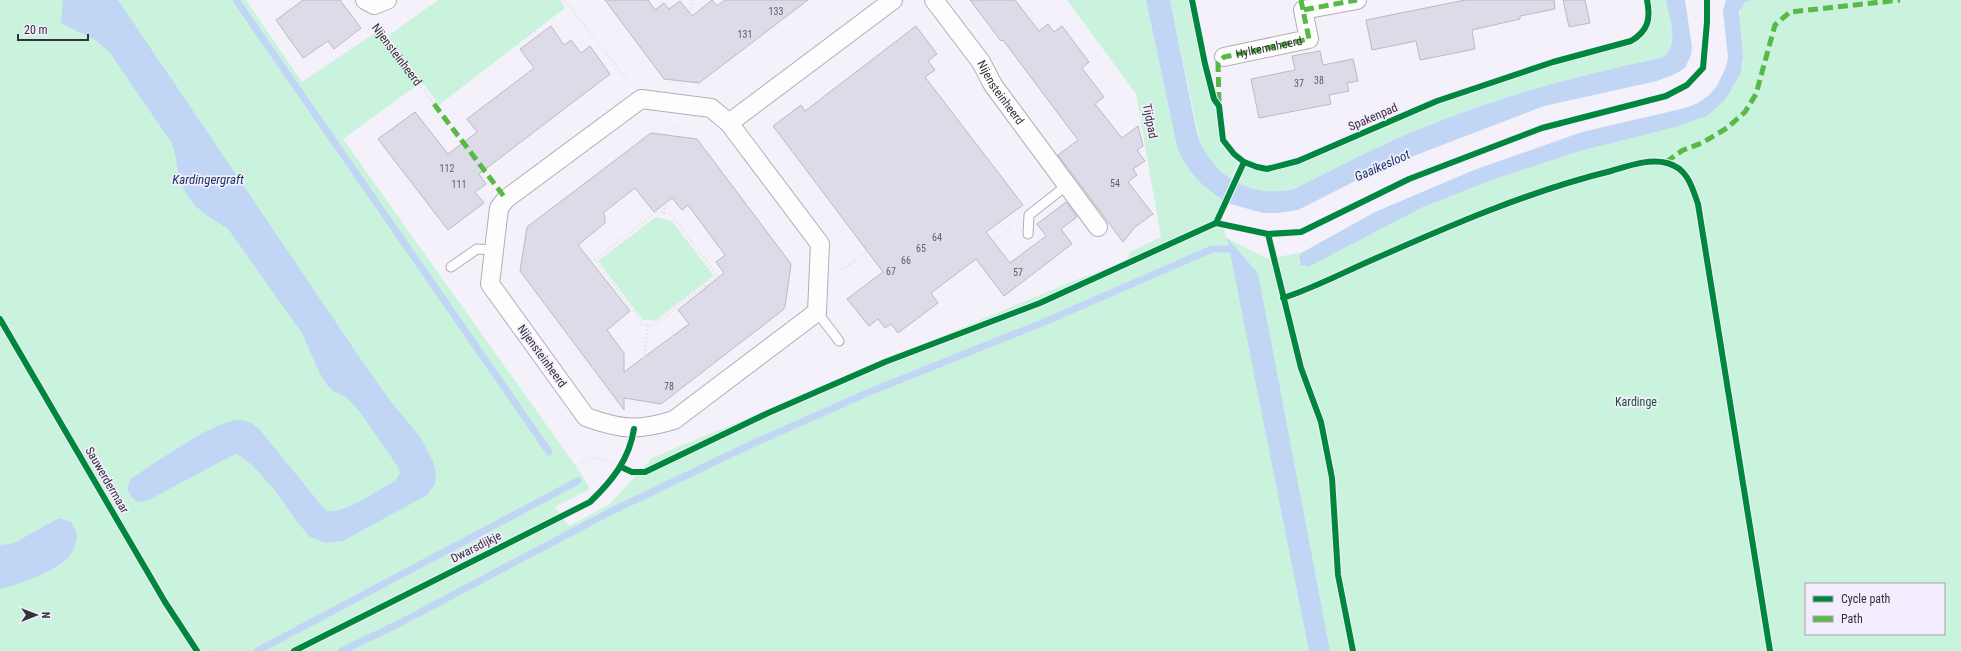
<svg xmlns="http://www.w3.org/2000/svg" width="1961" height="651" font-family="'Roboto Condensed',sans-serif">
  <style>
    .green { fill: #caf3dd; fill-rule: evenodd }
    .water { fill: #c1d6f5 }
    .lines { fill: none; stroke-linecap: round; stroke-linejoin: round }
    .stream { stroke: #c1d6f5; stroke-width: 7 }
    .building { fill: #dedbe9; stroke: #bbb9c1; fill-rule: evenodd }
    .service-casing { stroke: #b2aeb6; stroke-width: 11 }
    .minor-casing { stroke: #b2aeb6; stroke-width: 20 }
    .path { stroke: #e1e0e2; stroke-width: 2.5; stroke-dasharray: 1 3; stroke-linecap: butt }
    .service { stroke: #fefdfe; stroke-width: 9 }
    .minor { stroke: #fefdfe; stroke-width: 18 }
    .quiet { stroke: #58b947; stroke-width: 5; stroke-dasharray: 10 5; stroke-linecap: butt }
    .cycleway-casing { stroke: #f4edff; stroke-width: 8 }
    .cycleway { stroke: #00873e; stroke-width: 6 }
    .labels { text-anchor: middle; stroke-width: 3.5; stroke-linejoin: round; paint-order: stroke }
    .number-label { font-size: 10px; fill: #615e67 }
    .street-label { font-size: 12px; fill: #343138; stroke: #f4edff }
    .park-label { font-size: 12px; fill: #145334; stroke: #f4edff }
    .water-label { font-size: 13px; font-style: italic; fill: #12355e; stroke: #f4edff }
  </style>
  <rect width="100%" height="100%" fill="#f5f1fb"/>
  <path class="green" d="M0 0H246L302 82 375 33 416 86 343 139 580 472 590 489 555 507 569 526 610 504 652 458 1061 286 1127 260 1130 252 1161 237 1136 94 1067 0H1146L1177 147C1185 170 1203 186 1222 200L1218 211 1227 238 1268 259 1303 252 1300 255 1298 261 1300 265 1306 267 1423 207 1492 180 1580 151 1600 146 1732 89C1737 80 1743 71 1743 60 1744 45 1733 13 1745 2L1752 0H1961V651H0ZM1227 239 1261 290 1239 299ZM1806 584H1944V634H1806Z
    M438 0H560L565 8 439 105 388 36Z
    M1170 0H1190L1210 94 1217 106 1218 126 1222 143 1238 161 1231 180C1217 169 1206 159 1200 142Z
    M1651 0H1666C1669 18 1681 47 1661 58 1562 78 1462 107 1370 151 1345 163 1320 176 1294 189 1275 194 1256 191 1238 183L1246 165 1264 171 1276 170 1438 104 1549 66 1638 41C1649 29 1654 17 1651 0Z
    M656 217 672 221 714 276 655 321 643 320 598 261Z"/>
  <path class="water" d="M63 0H118L358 355 392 403 421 438 433 461 436 473 435 484 427 495 343 541 325 543 310 537 297 522 274 489 252 465 237 454 229 457 147 501 137 502 131 496 127 488 131 479C152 465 215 420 239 420 247 420 254 424 260 430L326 511C346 514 378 490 396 480L400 473 398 467 360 412 346 397 333 391 327 385 319 372 302 333 231 233 228 229C201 211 186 205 178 172 176 162 176 152 171 142L110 53 97 41 61 23Z
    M1146 0H1170L1197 133C1210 176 1251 199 1294 189 1320 176 1345 163 1370 151 1462 107 1562 78 1661 58 1681 47 1669 18 1666 0H1685L1692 47 1691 55 1685 68 1675 74 1657 81 1544 106 1377 170 1298 210 1278 213H1263L1227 203C1205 189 1186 172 1177 147Z
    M1726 0H1752L1745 2 1739 12 1743 56 1741 73 1725 100 1707 116 1675 127 1580 151 1492 180 1423 207 1308 267 1300 265 1299 256 1303 252 1375 212 1474 170 1582 132 1685 108 1698 103 1708 96 1717 86 1726 67 1728 58 1723 11Z
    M1227 238 1258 273 1330 651H1309Z
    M59 518 71 522 77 534C77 543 73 554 66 560 52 572 18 585 0 589V545L14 543Z"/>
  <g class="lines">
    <path class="stream" d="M236 0 549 452
      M257 651 578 481
      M342 651 400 623 608 513 752 444 867 393 1042 323 1212 249H1230"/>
  </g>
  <path class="building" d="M303 0H340L361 28 334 49 328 41 303 58 276 20Z
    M605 0H648L655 10 664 3 669 9 680 1 692 16 712 0 717 6 725 0H808L699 83 664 79Z
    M970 0H1015L1039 31 1048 24 1054 32 1062 26 1089 62 1082 68 1104 97 1095 104 1122 138 1138 126 1143 146 1137 150 1145 161 1133 169 1137 175 1128 182 1153 214 1135 227 1123 242 1058 155 1078 140 1003 40 1001 41Z
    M1465 0H1554L1555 9 1520 16V19L1472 30 1475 49 1420 60 1416 41 1372 50 1366 20Z
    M1563 0H1585L1590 23 1569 27Z
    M551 26 564 45 571 40 581 53 590 46 610 74 479 174 486 184 475 192 484 203 448 230 378 139 415 112 448 154 477 132 467 119 534 68 520 49Z
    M916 26 937 54 928 61 935 70 925 77 1023 205 986 232 1010 263 1046 236 1037 224 1066 202 1077 217 1061 229 1072 244 1004 296 976 259 931 293 938 303 898 333 891 324 885 328 878 319 869 326 847 299 883 272 773 126 801 105 805 111Z
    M1320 51 1323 65 1353 59 1358 81 1347 83 1349 91 1329 95 1331 104 1259 118 1251 79 1295 70 1292 56Z
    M651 133 697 139 791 264 785 307 783 310 661 404 624 398V410L520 271 527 227ZM635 188 654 212 672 198 682 210 688 205 725 255 716 262 724 273 678 310 689 324 624 372V353L607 330 630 311 578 245 605 223V216L603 213Z"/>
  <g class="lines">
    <g class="service-casing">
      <path id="service" d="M1028 234 1029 215 1066 186
        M451 267 477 249 494 250
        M817 312 839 341"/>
    </g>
    <g class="minor-casing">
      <g id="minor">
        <path d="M365 0 374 5 387 0"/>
        <path id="s2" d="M934 0 981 62 993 85 1098 227"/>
        <path id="s3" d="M1224 57 1309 39 1303 10 1357 0"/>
        <path d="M641 99 711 108 729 123 820 244 817 312 674 420C638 431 622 430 586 417L490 284 499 208 506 199Z"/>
        <path d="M729 123 893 0"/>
      </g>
    </g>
    <g class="path">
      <path d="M184 0 239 91 269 160 318 173 342 200 363 296 371 320 429 375 468 425 491 462 492 508"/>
      <path d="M565 0 629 83"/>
      <path d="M1126 0 1174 243"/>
      <path id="s1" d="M375 26 434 104"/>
      <path d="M681 84 692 0"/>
      <path d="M674 136 675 125"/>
      <path d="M657 211 671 214 718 276 652 326 643 324 595 260Z"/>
      <path d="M664 213 669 162"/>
      <path d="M839 272 929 206 969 259 1011 228"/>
      <path d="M642 374 648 325"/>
      <path d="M637 407 639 400"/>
      <path d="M165 602 199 582"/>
      <path d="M212 651 590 458 602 459 621 467"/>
    </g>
    <use href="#service" class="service"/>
    <use href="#minor" class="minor"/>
    <path class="quiet" d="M1301 0 1303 10
      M1219 102 1218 63 1224 57 1309 39 1303 10 1357 0
      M434 104 506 199
      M1666 162 1683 150 1702 143 1727 128 1745 112 1756 94 1775 25 1790 12 1900 0"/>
    <g class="cycleway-casing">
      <path id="cycleway" d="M1192 0 1205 64 1214 99 1219 106 1223 140 1234 154 1244 162 1257 167 1267 169 1298 161 1437 101 1553 62 1631 41C1648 31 1651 19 1647 0
        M1216 223 1244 162
        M1268 234 1301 368 1321 422 1332 478 1338 575 1353 651
        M1283 298C1314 288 1342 273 1372 260 1449 226 1529 191 1611 171 1628 166 1650 158 1667 163 1687 168 1692 186 1698 204L1770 651
        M0 319 165 602 197 651
        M621 467 632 472H645L768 413 885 362 1040 303 1216 223 1268 234 1301 232 1409 179 1542 128 1666 96 1687 85 1703 68 1707 22V0
        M294 651 590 502C612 481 629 460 634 429"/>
    </g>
    <use href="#cycleway" class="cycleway"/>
  </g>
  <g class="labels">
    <g class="number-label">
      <text x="776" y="15">133</text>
      <text x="745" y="38">131</text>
      <text x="1319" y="84">38</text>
      <text x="1299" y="87">37</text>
      <text x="447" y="172">112</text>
      <text x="1115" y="187">54</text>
      <text x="459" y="188">111</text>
      <text x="937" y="241">64</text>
      <text x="921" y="252">65</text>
      <text x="906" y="264">66</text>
      <text x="891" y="275">67</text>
      <text x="1018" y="276">57</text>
      <text x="669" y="390">78</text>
    </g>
    <g class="street-label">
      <text dy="4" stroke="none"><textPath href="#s3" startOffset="46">Hylkemaheerd</textPath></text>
      <text dy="4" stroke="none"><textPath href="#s1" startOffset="36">Nijensteinheerd</textPath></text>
      <text dy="4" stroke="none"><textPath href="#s2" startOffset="114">Nijensteinheerd</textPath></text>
      <text transform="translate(1373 117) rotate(-23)" y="4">Spakenpad</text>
      <text transform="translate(1150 121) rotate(79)" y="4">Tijdpad</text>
      <text transform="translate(542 356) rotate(54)" y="4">Nijensteinheerd</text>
      <text transform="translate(107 480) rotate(60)" y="4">Sauwerdermaar</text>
      <text transform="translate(476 547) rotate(-27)" y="4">Dwarsdijkje</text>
    </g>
    <g class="park-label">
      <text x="1636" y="406">Kardinge</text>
    </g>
    <g class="water-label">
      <text transform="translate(1382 165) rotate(-24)" y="5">Gaaikesloot</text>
      <text x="208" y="184">Kardingergraft</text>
    </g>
  </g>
  <rect x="1805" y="583" width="140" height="52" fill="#f4edff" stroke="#a7a2af"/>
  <rect x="1813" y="596" width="20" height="6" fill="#00873e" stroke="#a7a2af"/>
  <text x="1841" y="603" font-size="12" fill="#343138">Cycle path</text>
  <rect x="1813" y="616" width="20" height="6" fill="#58b947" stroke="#a7a2af"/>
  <text x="1841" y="623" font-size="12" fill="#343138">Path</text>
  <g transform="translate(36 615) rotate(90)" stroke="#f4edff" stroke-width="3" paint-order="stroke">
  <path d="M0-3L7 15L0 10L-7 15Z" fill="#343138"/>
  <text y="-6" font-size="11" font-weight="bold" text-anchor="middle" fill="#343138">N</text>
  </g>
  <path d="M18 34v6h70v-6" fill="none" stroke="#343138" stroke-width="2"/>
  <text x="24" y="34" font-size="12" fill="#343138" stroke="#f4edff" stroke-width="3" paint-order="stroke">20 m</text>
</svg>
